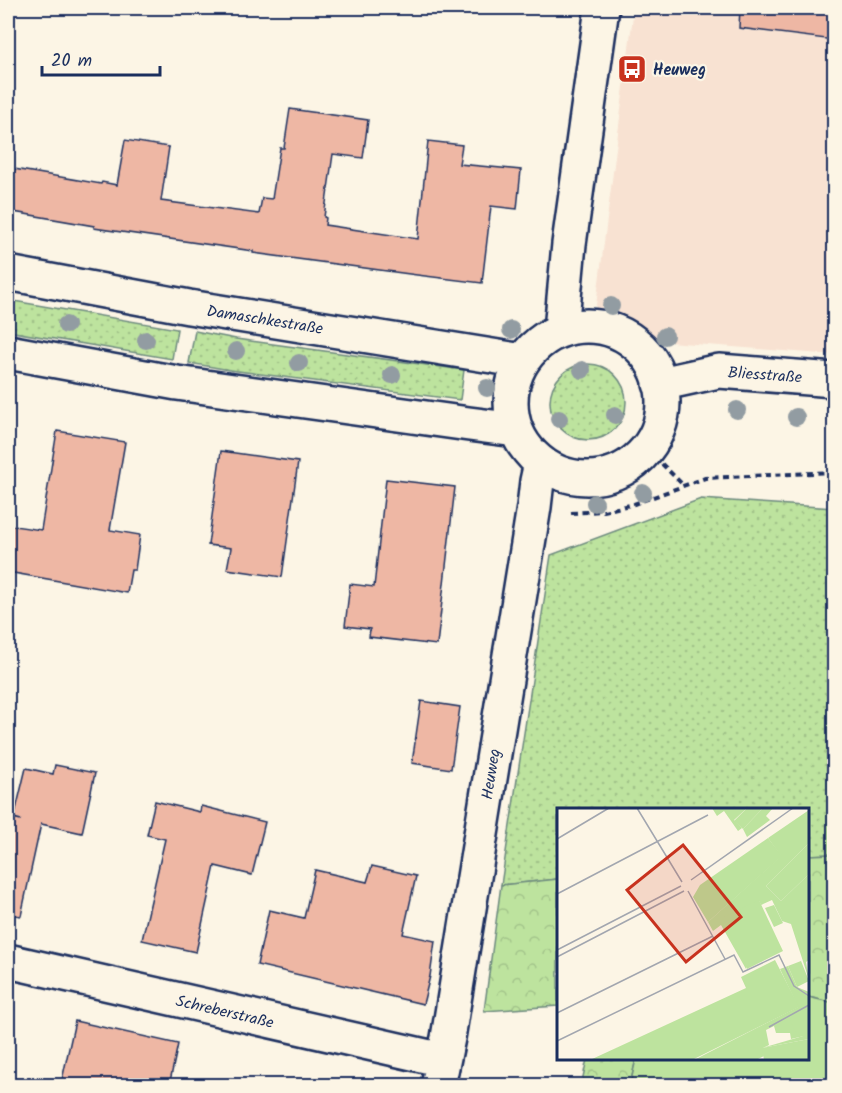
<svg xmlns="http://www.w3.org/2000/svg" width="842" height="1093" font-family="Kalam,sans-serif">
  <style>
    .built { fill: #f8e2d2 }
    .grass { fill: url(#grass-dots); stroke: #6c897e; stroke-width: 1.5 }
    .forest { fill: url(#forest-crowns); stroke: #6c897e; stroke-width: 1.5 }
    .green { fill: #bde39e; stroke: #6c897e; stroke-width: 1.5 }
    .building { fill: #eeb7a4; stroke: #1b2f5e; stroke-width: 1.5 }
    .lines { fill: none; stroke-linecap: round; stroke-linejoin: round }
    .minor-casing { stroke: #1b2f5e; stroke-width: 38 }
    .path { stroke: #1b2f5e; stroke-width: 4; stroke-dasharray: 6 4.5; stroke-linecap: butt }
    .minor { stroke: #fcf5e5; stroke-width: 33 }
    .tree { fill: #929ca2 }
    .labels { text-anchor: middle; stroke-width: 4.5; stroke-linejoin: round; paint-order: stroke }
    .poi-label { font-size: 16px; font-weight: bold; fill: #1b2f5e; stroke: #fcf5e5; text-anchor: start }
    .street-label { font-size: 16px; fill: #1b2f5e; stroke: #fcf5e5 }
    .inset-road { fill: none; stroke: #a2a6af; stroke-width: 1.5 }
    .view { fill: #c8321e; fill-opacity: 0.15; stroke: #c8321e; stroke-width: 3 }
    .inset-edge { fill: none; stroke: #1b2f5e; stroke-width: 3 }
  </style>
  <defs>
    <pattern id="grass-dots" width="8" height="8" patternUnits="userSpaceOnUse" patternTransform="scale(1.5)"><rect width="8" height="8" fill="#bde39e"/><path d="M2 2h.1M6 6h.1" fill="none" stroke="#a2c38a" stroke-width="1.8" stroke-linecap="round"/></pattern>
    <pattern id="forest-crowns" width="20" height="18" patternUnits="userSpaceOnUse" patternTransform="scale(1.5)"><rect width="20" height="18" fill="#bde39e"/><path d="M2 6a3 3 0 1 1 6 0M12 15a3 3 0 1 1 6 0" fill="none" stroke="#a2c38a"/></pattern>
  </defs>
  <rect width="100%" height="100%" fill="#fcf5e5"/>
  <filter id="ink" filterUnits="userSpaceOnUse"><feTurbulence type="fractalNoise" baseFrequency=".0167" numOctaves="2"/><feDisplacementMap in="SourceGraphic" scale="12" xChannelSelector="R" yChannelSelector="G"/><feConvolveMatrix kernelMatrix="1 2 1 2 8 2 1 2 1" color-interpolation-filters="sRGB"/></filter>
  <g filter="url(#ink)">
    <path class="built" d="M634 8H834V355L669 342 595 313Z"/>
    <path class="grass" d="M8 300 177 329 172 359 8 331Z
      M195 331 236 339 464 370 460 400 230 370 189 363Z
      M550 402a38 38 0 1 1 76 0a38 38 0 1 1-76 0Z
      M701 499 834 508V854L808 855V810H558V879L501 885 551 555Z"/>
    <path class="forest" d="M834 854V1003L808 997V855Z
      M558 879V1006L484 1011 501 885Z
      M587 1059H636L630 1085 581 1086Z"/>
    <path class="green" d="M808 997 834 1003V1085H630L636 1059 808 1058Z"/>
    <path class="building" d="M740 8H834V40L739 28Z
      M290 109 368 120 363 158 333 154 324 217 326 218 325 225 418 239 428 141 462 145 459 164 521 170 517 209 491 206 482 283 417 275 253 253V251L94 228V226L8 211V168L101 184 102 182 117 185 125 140 169 147 161 201 259 214 262 198 272 199 280 148H284Z
      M57 431 125 442 110 530 140 535 135 570H131L127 593 8 572V525L41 530Z
      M221 451 298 462 282 577 227 569 231 548 208 545Z
      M386 479 455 487 437 645 369 637 370 629 345 626 350 584 374 587Z
      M421 701 460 707 451 769 412 763Z
      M55 765 95 773 82 833 41 824 21 916 8 914V817L21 820 14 818 26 768 53 774Z
      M155 801 200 812 201 806 265 822 252 875 215 866 196 952 142 940 165 839 147 835Z
      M372 866 416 876 403 934 435 941 430 976 423 1004 257 965 269 910 304 918 315 870 367 882Z
      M75 1021 178 1044 169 1086H87L62 1080Z"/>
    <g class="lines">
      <g class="minor-casing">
        <path id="minor" d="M8 273 189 307 523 361
          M511 402a76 76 0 1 1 152 0a76 76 0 1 1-152 0Z
          M561 330 569 244 602 8
          M8 352 177 383 469 424 516 430
          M660 384 719 371 834 380
          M8 961 443 1060
          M438 1086 448 1038 534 507 537 481 541 463"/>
      </g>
      <path class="path" d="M647 449 683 485
        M571 513 604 511 634 504 705 478 834 472"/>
      <use href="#minor" class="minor"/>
    </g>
    <g class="tree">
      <circle cx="611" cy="306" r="9"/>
      <circle cx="66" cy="325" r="9"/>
      <circle cx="511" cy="330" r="9"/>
      <circle cx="665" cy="336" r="9"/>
      <circle cx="146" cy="340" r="9"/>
      <circle cx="236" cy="351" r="9"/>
      <circle cx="299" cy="363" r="9"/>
      <circle cx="582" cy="370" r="9"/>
      <circle cx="392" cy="375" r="9"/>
      <circle cx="487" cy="388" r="9"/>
      <circle cx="737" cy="410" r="9"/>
      <circle cx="615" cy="415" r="9"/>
      <circle cx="796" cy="417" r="9"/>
      <circle cx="559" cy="419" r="9"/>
      <circle cx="643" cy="493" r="9"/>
      <circle cx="595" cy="503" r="9"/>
    </g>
  </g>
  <defs>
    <g id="bus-square" transform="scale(1.5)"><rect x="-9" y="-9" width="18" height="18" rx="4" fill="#c8321e" stroke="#fcf5e5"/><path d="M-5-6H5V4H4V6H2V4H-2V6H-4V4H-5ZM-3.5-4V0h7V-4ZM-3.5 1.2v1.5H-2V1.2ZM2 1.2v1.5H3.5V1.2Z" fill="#fff"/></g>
  </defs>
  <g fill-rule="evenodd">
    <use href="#bus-square" x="632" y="69"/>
  </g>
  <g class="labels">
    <g class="poi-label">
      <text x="653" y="75">Heuweg</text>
    </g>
    <g class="street-label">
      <text transform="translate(265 319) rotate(9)" y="6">Damaschkestraße</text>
      <text transform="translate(765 374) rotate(4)" y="6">Bliesstraße</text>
      <text transform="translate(490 774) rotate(-81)" y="6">Heuweg</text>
      <text transform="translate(225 1011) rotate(13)" y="6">Schreberstraße</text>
    </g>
  </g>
  <g transform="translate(557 808)">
    <rect width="252" height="252" fill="#fcf5e5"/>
    <path d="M211 30 225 48 151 114 136 89 143 77ZM231 158 240 179 252 184V199L244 224 247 228 234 231 233 225H219L217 218 209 222 212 237 206 240 207 248 199 252H137L241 199 223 161Z" fill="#bde39e"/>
    <path d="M190 0H206L186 21 177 13ZM252 2V35L209 78 224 93 252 66V152L249 154 252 172 234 116 225 113 215 92 204 97 202 93 189 161 164 117 156 123 151 114 224 48 211 30ZM252 199V231L205 240 246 228 238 223 232 210Z" fill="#bde39e"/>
    <path d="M155 0H190L177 12 185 20 181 23 167 3 160 8ZM206 0H216L209 8 213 12 190 29 186 21ZM252 35V66L224 93 209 78ZM202 92 226 143 190 161 165 110ZM217 97 226 115 217 119 208 100ZM218 152 242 199 135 252H33L189 180 184 169ZM244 153 252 173 240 179 231 158ZM252 231V252H207L205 240Z" fill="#bde39e"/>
    <path class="inset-road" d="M80 0 125 74M0 31 52 0M134 72 236 0M131 83 168 151M0 86 151 7M0 142 124 78M0 149 127 83M0 205 156 128M212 219 252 197M0 233 177 147 186 164 222 147 237 178 252 188"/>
    <path class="view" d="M126 37 184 109 129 154 70 82Z"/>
    <rect width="252" height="252" class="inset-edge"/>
  </g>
  <rect width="842" height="1093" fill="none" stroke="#fcf5e5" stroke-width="30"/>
  <rect x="15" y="15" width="812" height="1063" fill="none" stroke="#1b2f5e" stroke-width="2" filter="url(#ink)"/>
  <path d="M42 66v9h118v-9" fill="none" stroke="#1b2f5e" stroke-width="3"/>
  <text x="51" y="66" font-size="18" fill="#1b2f5e" stroke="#fcf5e5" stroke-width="4.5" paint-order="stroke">20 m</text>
</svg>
